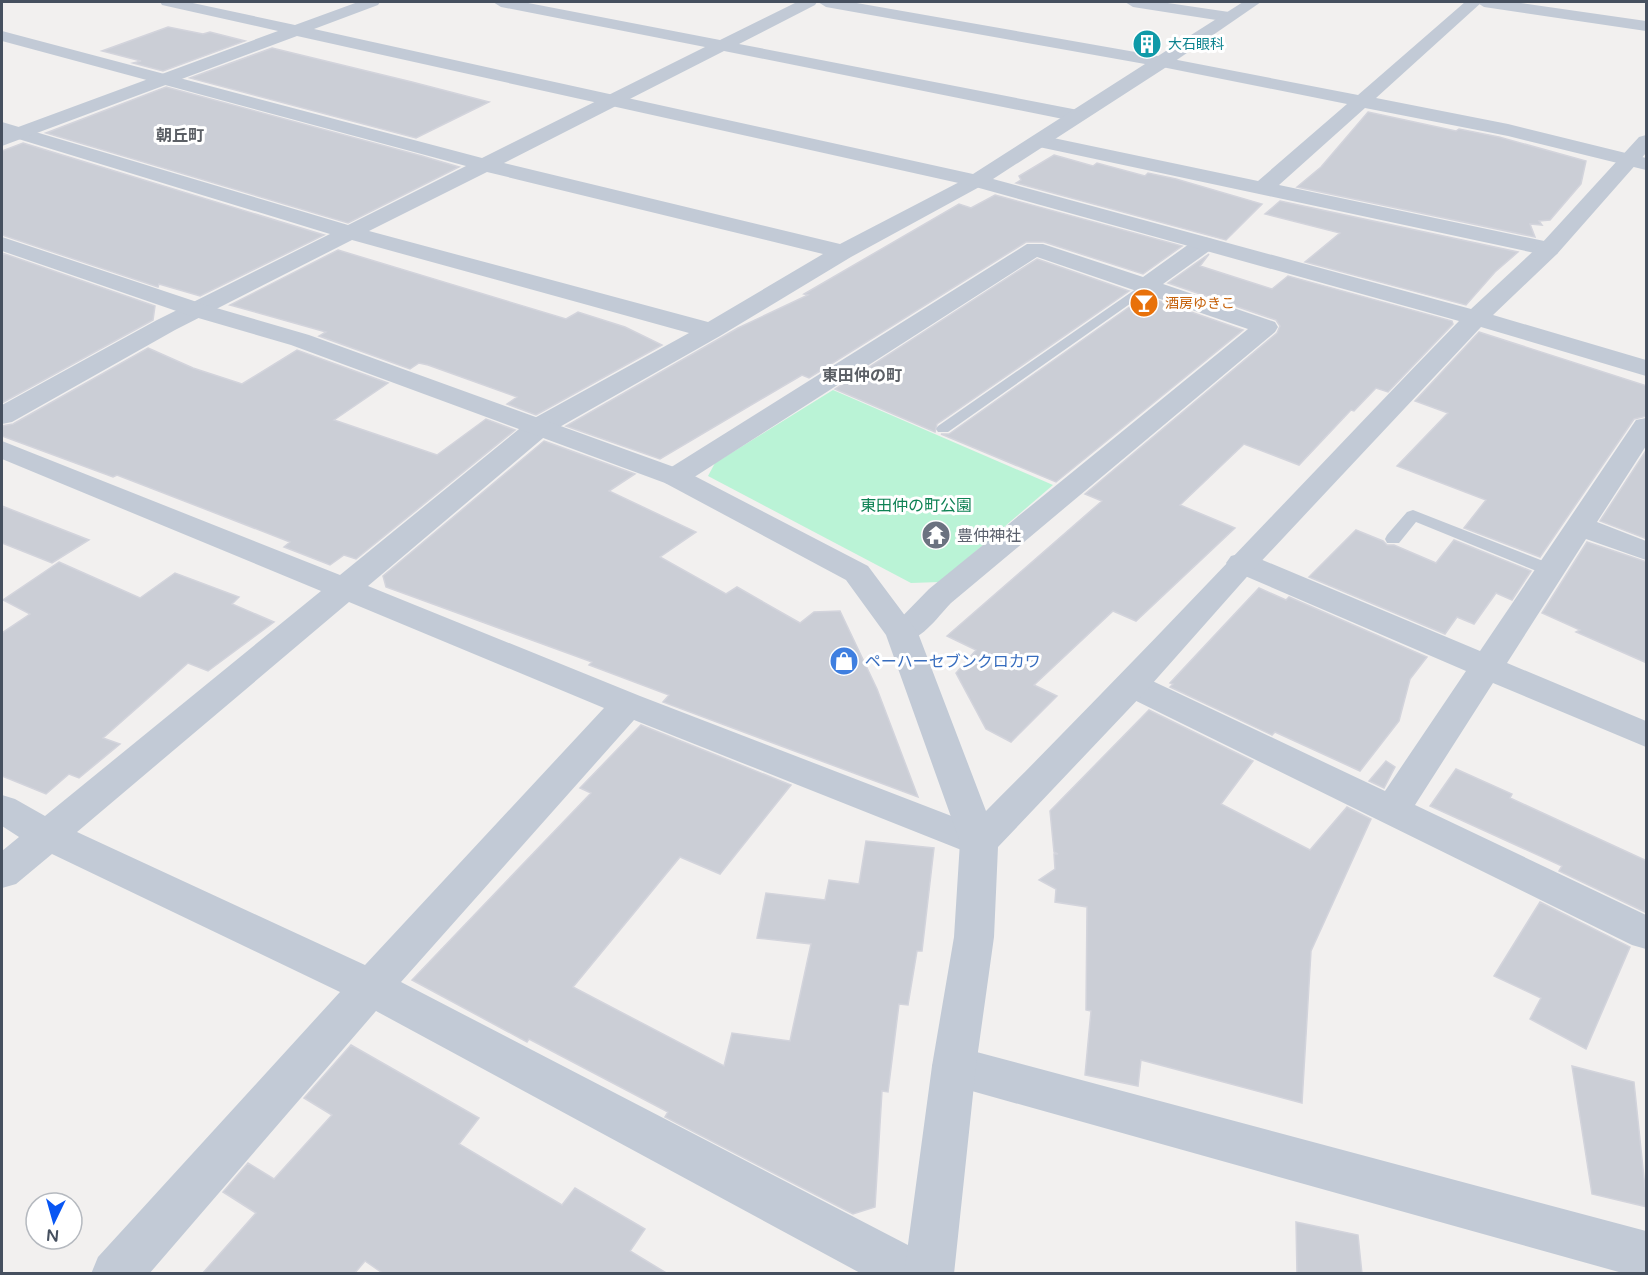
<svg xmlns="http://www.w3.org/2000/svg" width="1648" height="1275" font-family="'Varela Round','Noto Sans JP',sans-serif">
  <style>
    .green { fill: #baf3d6 }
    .building { fill: #cbced6; stroke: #d3d4dc; stroke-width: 1.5 }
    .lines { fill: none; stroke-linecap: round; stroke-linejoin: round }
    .service { fill: #c2cad6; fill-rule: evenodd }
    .minor { fill: #c2cad6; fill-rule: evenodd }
    .tertiary { fill: #c2cad6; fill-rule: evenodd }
    .labels { text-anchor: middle; stroke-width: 6; stroke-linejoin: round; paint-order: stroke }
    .far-culture-label { font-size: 14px; fill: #0d838f; stroke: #fff; text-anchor: start }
    .far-food-label { font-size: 14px; fill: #c56008; stroke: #fff; text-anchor: start }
    .far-quarter-label { font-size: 16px; font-weight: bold; fill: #5b5f65; stroke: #fff }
    .park-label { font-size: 16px; fill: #0e8254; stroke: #fff }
    .worship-label { font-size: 16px; fill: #5b616d; stroke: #fff; text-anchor: start }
    .shop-label { font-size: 16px; fill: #366cbe; stroke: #fff; text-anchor: start }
  </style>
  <rect width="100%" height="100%" fill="#f2f0ef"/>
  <path class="green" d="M833 390 1053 485 940 582 911 583 708 476 715 463Z"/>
  <path class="building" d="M168 27 203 34 210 32 245 41 163 71 133 63 141 61 102 51Z
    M272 48 412 82 489 102 416 138 190 78Z
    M166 87 422 156 459 167 348 223 46 133Z
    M1368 112 1456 131 1459 129 1499 137 1586 161 1581 184 1550 220 1539 221 1542 225 1530 224 1535 237 1297 187 1321 167Z
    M23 143 324 235 200 296 159 284 158 287 2 235V151Z
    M1054 155 1093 166 1097 163 1145 176 1148 173 1176 179 1262 204 1226 240 1016 183 1021 180 1019 176Z
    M995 195 1182 246 1143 274 1044 242H1026L809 378 802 375 660 459 566 426 738 328 808 295 804 294 959 204 971 208Z
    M1280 201 1518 252 1495 272 1466 305 1305 262 1340 233 1265 214Z
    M338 250 566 319 578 312 625 327 662 345 536 415 507 404 517 397 428 365 419 363 410 369 319 336 326 332 230 305Z
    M2 253 155 306 153 320 2 403Z
    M1209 254 1200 266 1272 289 1288 276 1452 321 1453 324 1388 392 1376 388 1354 411 1351 410 1299 465 1244 444 1180 505 1235 528 1136 621 1113 611 1034 685 1057 696 1011 742 986 729 956 673 976 650 947 636 1102 501 1085 494 1277 333 1280 326 1276 320 1168 283Z
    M1037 259 1129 291 937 424 935 432 835 389Z
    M1145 296 1243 330 1056 482 941 434H949Z
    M1479 332 1647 386V416L1634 419 1540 557 1464 528 1486 500 1397 466 1448 413 1415 401Z
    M148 348 193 368 242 384 297 350 388 383 334 420 437 455 486 419 515 430 356 559 344 555 330 565 284 547 290 542 117 475 113 477 2 436V426L13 424Z
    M544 441 635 474 609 491 696 532 660 557 726 594 737 587 800 623 814 612 840 611 877 689 918 797 663 702 669 695 589 665 592 662 386 587 383 576Z
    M1647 449V539L1600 521Z
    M2 506 89 540 52 563 2 543Z
    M1356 530 1383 541 1387 545H1394L1436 563 1454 540 1531 571 1512 600 1496 593 1474 624 1457 617 1445 634 1309 577Z
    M1587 542 1647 562V663L1576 632 1580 630 1542 613Z
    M59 562 140 598 175 573 239 597 232 604 274 622 208 671 188 663 103 738 120 744 79 778 69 774 46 794 2 776V633L30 614 3 600Z
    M1259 588 1286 600 1289 597 1427 657 1410 679 1399 721 1360 771 1275 732 1272 735 1170 687 1173 684 1170 683Z
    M1149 710 1253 761 1221 804 1310 850 1347 807 1371 819 1311 951 1302 1103 1141 1060 1138 1086 1085 1075 1091 1011 1086 1010 1087 907 1055 902 1056 889 1039 880 1055 869 1054 854H1058L1054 852 1050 811Z
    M641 725 791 785 720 874 680 857 573 987 724 1066 732 1033 790 1041 811 944 757 938 766 893 825 900 829 880 859 884 866 841 934 848 922 951H917L908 1005 899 1004 888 1092 882 1091 875 1207 853 1214 665 1117 668 1112 529 1039 527 1042 412 980 591 793 580 788Z
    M1386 761 1395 767 1384 788 1369 781Z
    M1456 769 1512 794 1510 798 1647 861 1645 912 1559 871 1562 866 1430 806Z
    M1540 902 1630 947 1586 1049 1530 1019 1541 998 1494 976Z
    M351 1045 479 1118 459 1144 562 1205 575 1188 645 1229 630 1251 668 1274H384L365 1261 354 1274H202L256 1213 223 1192 248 1163 274 1179 332 1115 304 1098Z
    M1572 1066 1634 1082 1647 1207 1592 1194Z
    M1296 1222 1358 1235 1362 1274H1297Z"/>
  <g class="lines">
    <path class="service" d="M1146 282 1151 283V289L948 432H938L936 429 938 426Z
      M1413 510 1556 566 1559 570 1556 574H1544L1416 522 1399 543H1387L1385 539 1387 535 1407 512Z"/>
    <path class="minor" d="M493 2H523L720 40 797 2H817L815 5 739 44 1078 110 1088 116 1078 122 724 51 504 163 840 244 969 177H983L986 181 983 185 851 257 720 336 549 433 368 586 640 696 993 832 998 842 993 852 979 857 634 720 401 982 931 1257 938 1274H862L376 1011 149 1274H91L98 1257 340 992 52 854 16 884 2 888V851L19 837 2 826V795L15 799 45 816 321 591 2 459V441L340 575 529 421 689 333 352 240 175 330 12 422 2 424V405L157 320 330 234 2 134V122L348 225 466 166 2 41V31L482 158 705 47 501 7ZM487 172 823 254 708 322 369 231ZM349 602 604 708 365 965 77 832Z
      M1125 2H1161L1229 12 1237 17 1229 22 1133 7Z
      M1465 2H1482L1376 98 1508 124 1646 158V170L1508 136 1365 108 1279 185 1549 242 1557 244 1560 249 1557 254 1549 256 1039 147 1032 145 1029 141 1032 137 1039 135 1258 181 1347 104 1162 67 1156 66 1153 62 1156 58 1162 57 1358 95Z
      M1204 237 1212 239 1215 244 1212 249 1163 284 1275 322 1278 327 1275 332 951 603C934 621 917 648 890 641L886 633 929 589 1248 329 1037 257 685 483 675 486 665 483 661 477 665 471 1027 244H1043L1143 277 1196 239Z
      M1646 418V446L1597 522 1646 541V560L1586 539 1507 663 1646 721V747L1493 683 1415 805 1646 915V949L1632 945 1120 693 1115 685 1120 677 1132 673 1144 677 1385 791 1466 671 1231 570 1226 563 1231 556 1242 553 1253 556 1480 651 1636 420Z
      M954 1046 1646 1231V1274H1626L954 1086 938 1080 932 1066 938 1052Z"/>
    <path class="tertiary" d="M160 2H188L295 25 358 2H380L378 5 314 29 973 174 1145 64 826 7 818 2H851L1158 56 1243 2H1261L1168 66 993 179 1471 309 1541 244 1639 137 1646 135V153L1557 254 1493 315 1646 360V376L1481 327 1253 570 1144 693 998 847 994 937 976 1066 954 1274H904L932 1066 954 937 960 842 886 635 846 580 665 483 291 345 188 315 2 251V237L206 305 309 335 685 471 868 566 918 633 986 811C1147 650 1301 484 1459 321L972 186 297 36 2 146V133L278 31 162 5Z
      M1476 2H1514L1646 21V31L1484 7Z"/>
  </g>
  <defs>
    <g id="building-disc" transform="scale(1.5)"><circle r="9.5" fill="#0f9aa8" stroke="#fff"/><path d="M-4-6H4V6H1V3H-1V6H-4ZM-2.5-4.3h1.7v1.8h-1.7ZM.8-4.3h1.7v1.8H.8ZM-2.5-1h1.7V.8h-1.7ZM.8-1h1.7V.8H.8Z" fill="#fff"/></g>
    <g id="bar-disc" transform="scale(1.5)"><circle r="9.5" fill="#e8710a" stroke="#fff"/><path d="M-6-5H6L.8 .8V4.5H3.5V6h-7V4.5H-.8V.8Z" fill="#fff"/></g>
    <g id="temple-disc" transform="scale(1.5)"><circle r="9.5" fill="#6b7280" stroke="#fff"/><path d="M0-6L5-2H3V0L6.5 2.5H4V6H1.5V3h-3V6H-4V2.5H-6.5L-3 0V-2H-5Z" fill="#fff"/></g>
    <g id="shop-disc" transform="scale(1.5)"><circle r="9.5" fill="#3f7fe0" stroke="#fff"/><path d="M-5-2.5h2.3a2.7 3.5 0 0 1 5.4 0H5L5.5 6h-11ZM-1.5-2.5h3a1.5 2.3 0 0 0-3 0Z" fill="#fff"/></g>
  </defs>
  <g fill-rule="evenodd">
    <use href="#building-disc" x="1147" y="44"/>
    <use href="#bar-disc" x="1144" y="303"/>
    <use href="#temple-disc" x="936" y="535"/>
    <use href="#shop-disc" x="844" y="661"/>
  </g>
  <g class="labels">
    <g class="far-culture-label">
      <text x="1168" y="49">大石眼科</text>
    </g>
    <g class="far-food-label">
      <text x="1165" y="308">酒房ゆきこ</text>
    </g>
    <g class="far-quarter-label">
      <text x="180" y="141">朝丘町</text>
      <text x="862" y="381">東田仲の町</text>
    </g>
    <g class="park-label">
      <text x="916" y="511">東田仲の町公園</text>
    </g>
    <g class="worship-label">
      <text x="957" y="541">豊仲神社</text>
    </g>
    <g class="shop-label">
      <text x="865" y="667">ペーハーセブンクロカワ</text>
    </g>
  </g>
  <rect width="1648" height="1275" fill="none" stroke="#46505f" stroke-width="6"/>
  <g transform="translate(54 1221) rotate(185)"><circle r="28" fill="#ffffff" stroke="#b5b9bf" stroke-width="1.5"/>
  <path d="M0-4.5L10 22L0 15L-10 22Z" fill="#0856f3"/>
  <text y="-9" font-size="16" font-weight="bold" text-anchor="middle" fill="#46505f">N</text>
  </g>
</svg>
